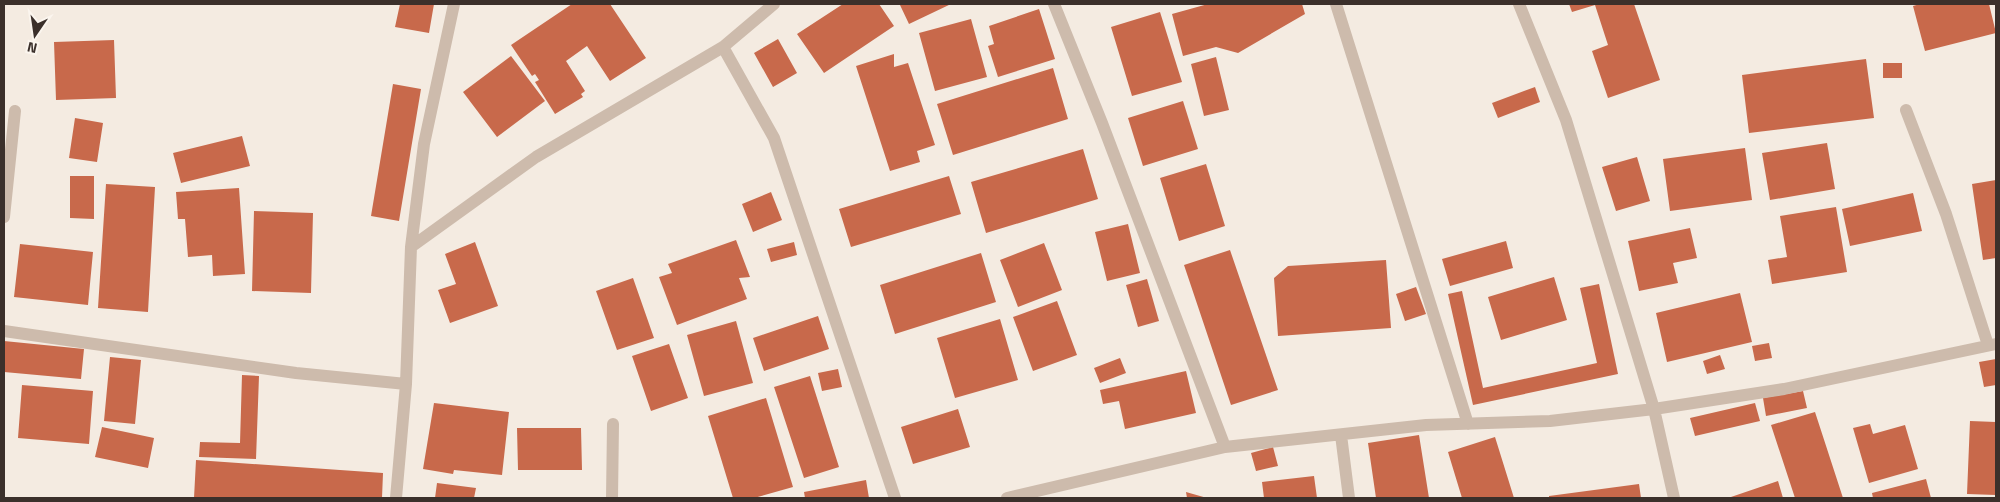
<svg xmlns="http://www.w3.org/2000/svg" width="2000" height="502" font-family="'Titillium Web',sans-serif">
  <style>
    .building { fill: #c8694b }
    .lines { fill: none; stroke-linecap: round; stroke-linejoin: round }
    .street { stroke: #cdbbac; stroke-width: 12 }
  </style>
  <rect width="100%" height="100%" fill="#f4ebe1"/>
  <path class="building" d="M400 4H434L429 33 395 27Z
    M572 4H610L646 58 610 81 587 46 566 61 585 91 581 94 583 97 555 114 535 82 539 80 535 74 532 76 511 45Z
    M843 4H879L894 26 824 73 797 34Z
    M903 4H951L909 24 900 5Z
    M1208 4H1302L1305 14 1238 53 1216 47 1183 56 1172 14Z
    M1569 4H1634L1660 80 1608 98 1592 51 1608 45 1595 5 1572 12Z
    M1920 4H1989L1996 33 1925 51 1913 6Z
    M1039 9 1055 59 998 77 988 46 994 44 989 26Z
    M1160 12 1182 82 1132 96 1111 27Z
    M971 19 987 77 935 91 919 33Z
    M778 39 797 73 773 87 754 53Z
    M114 40 116 98 56 100 54 42Z
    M894 54V67L908 63 935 145 917 151 920 162 890 171 856 66Z
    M511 56 545 101 497 137 463 92Z
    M1216 57 1229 110 1204 116 1191 64Z
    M1866 59 1874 118 1749 133 1742 75Z
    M1883 63H1902V78H1883Z
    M1053 68 1068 119 953 155 937 104Z
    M393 84 421 89 399 221 371 216Z
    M1535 87 1540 102 1498 118 1492 103Z
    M1183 101 1198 149 1143 166 1128 118Z
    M75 118 103 123 97 162 69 158Z
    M242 136 250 166 181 183 173 153Z
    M1827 143 1835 189 1770 200 1762 153Z
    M1745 148 1752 200 1670 211 1663 159Z
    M1083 149 1098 199 986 233 971 182Z
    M1637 157 1650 201 1616 211 1602 167Z
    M1206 164 1225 226 1179 241 1160 178Z
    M70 176H94V219L70 218Z
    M949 176 961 214 851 247 839 209Z
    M1996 180V258L1983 260 1972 184Z
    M106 184 155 187 148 312 98 308Z
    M239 188 245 274 213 276 212 255 188 257 185 219H178L176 192Z
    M771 192 782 220 753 232 742 204Z
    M1913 193 1922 231 1850 246 1842 209Z
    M1836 207 1847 272 1772 284 1768 260 1787 257 1780 216Z
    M254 211 313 213 311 293 252 291Z
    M1128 224 1140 273 1107 281 1095 232Z
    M1690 228 1697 258 1673 263 1678 283 1639 291 1628 241Z
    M736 240 750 277 739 278 747 299 677 325 659 277 672 273 668 264Z
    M1506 241 1513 268 1450 286 1442 259Z
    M475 242 498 306 450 323 438 290 456 284 445 254Z
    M794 242 797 255 771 262 767 249Z
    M1044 243 1062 290 1018 307 1000 260Z
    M20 244 93 252 88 305 14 297Z
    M1230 250 1278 390 1231 405 1184 265Z
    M981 253 996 302 895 334 880 285Z
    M1386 260 1391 328 1278 336 1274 278 1288 266Z
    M1554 277 1567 320 1501 340 1488 297Z
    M633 278 654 338 617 350 596 291Z
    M1147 279 1159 321 1138 327 1126 285Z
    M1599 284 1618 374 1473 405 1448 294 1462 291 1483 388 1597 363 1580 288Z
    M1416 287 1426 314 1405 321 1396 294Z
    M1740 293 1752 342 1667 362 1656 313Z
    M1057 301 1077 355 1033 371 1013 317Z
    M818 316 829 349 764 371 753 338Z
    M1000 319 1018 380 955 398 937 338Z
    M736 321 753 383 704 396 687 335Z
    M4 341 84 349 81 379 4 372Z
    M1769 343 1772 358 1755 361 1752 346Z
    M669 344 688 398 651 411 632 356Z
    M1720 355 1725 369 1707 374 1703 361Z
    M110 357 141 360 135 424 104 421Z
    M1120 358 1126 373 1100 383 1094 368Z
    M1996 359V385L1984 387 1979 362Z
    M838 369 842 387 822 391 818 373Z
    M1186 371 1196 413 1125 429 1119 401 1103 404 1100 390Z
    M242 375 259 376 256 459 199 457 200 442 240 443Z
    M810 376 839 467 804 478 774 387Z
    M22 385 93 391 89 444 18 438Z
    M1803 391 1807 408 1766 416 1763 398Z
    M766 398 793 487 754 498H733L708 416Z
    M434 403 509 412 502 475 454 470 453 474 423 469Z
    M1755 403 1760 421 1695 436 1690 418Z
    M958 409 970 447 913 464 901 427Z
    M1815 412 1843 498H1795L1771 425Z
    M1970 421 1996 422V495L1967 494Z
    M1870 424 1873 434 1905 425 1918 469 1869 483 1853 428Z
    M102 427 154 438 148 468 95 457Z
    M517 428H581L582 470H518Z
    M1419 435 1429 498H1376L1368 443Z
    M1495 437 1514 498H1462L1448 452Z
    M1273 447 1278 466 1256 471 1251 453Z
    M196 460 383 473 382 498H194Z
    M1314 476 1317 498H1264L1262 482Z
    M1926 479 1931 498H1873L1872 493Z
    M866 480 869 498H805L804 492Z
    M1778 481 1783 498H1728Z
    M437 483 476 488 474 498H435Z
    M1639 484 1641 498H1549V496Z
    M1186 492 1207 498H1187Z"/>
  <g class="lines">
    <path class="street" d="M1054 4 1102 123 1225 447
      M1336 4 1468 424
      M1519 4 1566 120 1654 409 1674 498
      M723 47 774 138 895 498
      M1906 110 1946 214 1988 345
      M4 217 15 111
      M411 247 536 157 723 47 774 4
      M4 331 296 373 406 384
      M1341 435 1349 498
      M396 498 406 384 411 247 424 144 454 4
      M612 498 613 424
      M1007 498 1225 447 1426 425 1550 421 1654 409 1784 389 1996 344"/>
  </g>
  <rect width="2000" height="502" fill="none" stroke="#3b302b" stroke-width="10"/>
  <g transform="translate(35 35) rotate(193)" stroke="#fbf5ee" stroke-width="4" paint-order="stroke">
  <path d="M0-4L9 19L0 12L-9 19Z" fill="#3b302b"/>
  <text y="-8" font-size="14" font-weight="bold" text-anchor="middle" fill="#3b302b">N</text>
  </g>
</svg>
